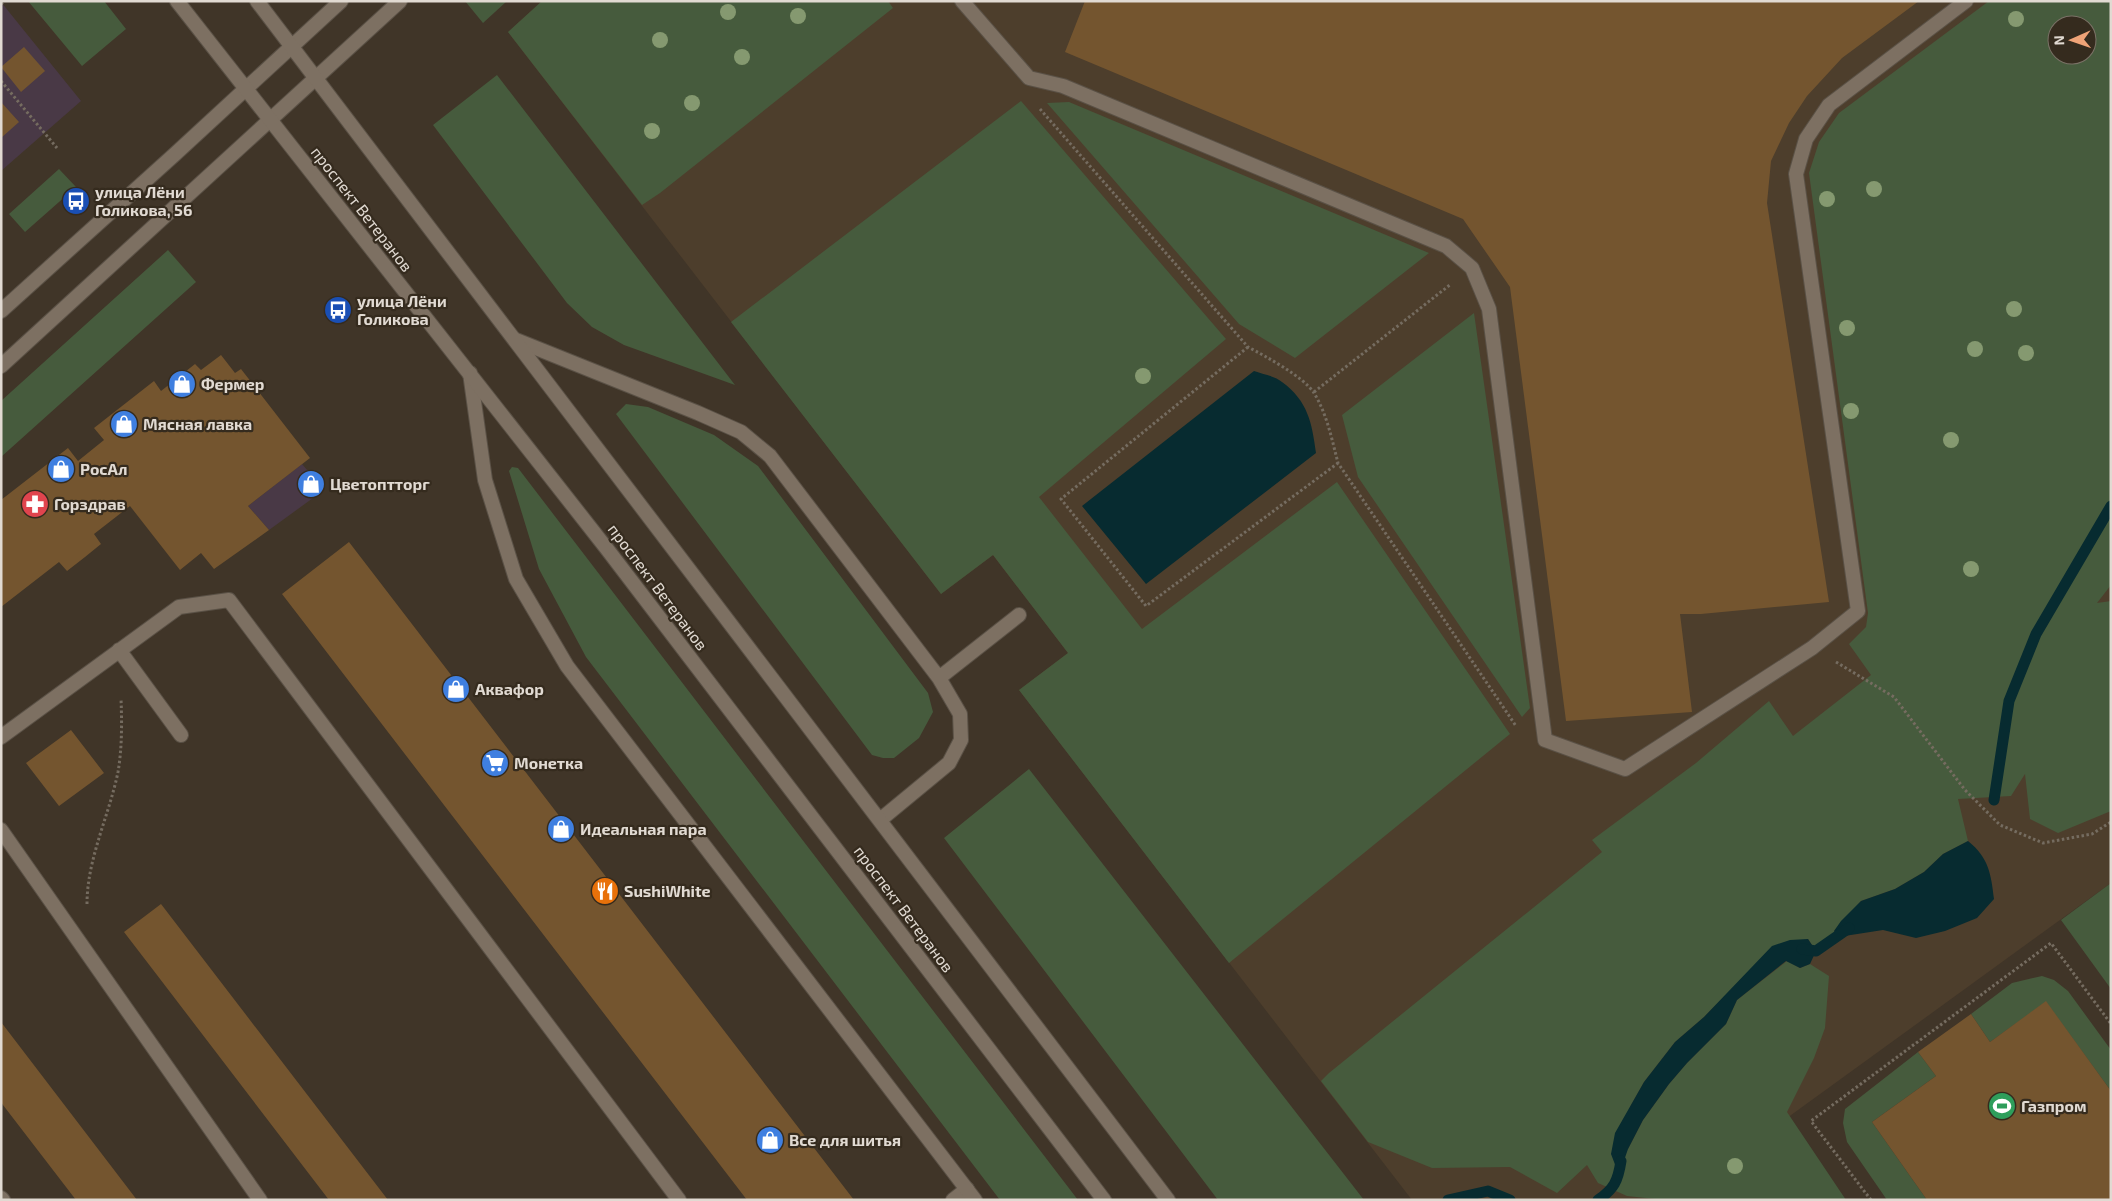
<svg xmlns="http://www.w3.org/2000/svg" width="2112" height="1201" font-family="'Exo 2',sans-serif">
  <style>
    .commercial { fill: #493946 }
    .built { fill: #4d3e2c; fill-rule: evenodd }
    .green { fill: #465b3d; fill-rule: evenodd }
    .water { fill: #072b30 }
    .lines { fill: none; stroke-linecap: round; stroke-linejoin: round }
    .stream { stroke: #072b30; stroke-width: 11 }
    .building { fill: #74552f }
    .service-casing { stroke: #5a5146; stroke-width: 16 }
    .minor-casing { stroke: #5a5146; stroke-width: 16 }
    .tertiary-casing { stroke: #5a5146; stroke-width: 16 }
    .secondary-casing { stroke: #5a5146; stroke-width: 16 }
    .path { stroke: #756c60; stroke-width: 3; stroke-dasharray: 2.5 2.5; stroke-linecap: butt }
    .service { stroke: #7d7062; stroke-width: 14 }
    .minor { stroke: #7d7062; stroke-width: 14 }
    .tertiary { stroke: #7d7062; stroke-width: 14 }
    .secondary { stroke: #7d7062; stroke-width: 14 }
    .tree { fill: #859970 }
    .labels { text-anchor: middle; stroke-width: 4.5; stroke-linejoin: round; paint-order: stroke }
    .poi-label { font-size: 16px; font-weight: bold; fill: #e1dad2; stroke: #352b1e; text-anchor: start }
    .street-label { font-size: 16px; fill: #e1dad2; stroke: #352b1e }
  </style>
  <rect width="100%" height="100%" fill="#403528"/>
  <path class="commercial" d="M1 2 81 101 1 171Z
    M302 464 324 490 269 530 248 506Z"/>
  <path class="built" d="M542 1H2111V883L1674 1200H1412L1019 690 1068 653 993 555 941 594 508 32ZM2057 25H2087V55H2057Z"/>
  <path class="green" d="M28 1H104L126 29 82 66Z
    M465 1H507L483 23Z
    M542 1H888L893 8 660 193 642 205 508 32Z
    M1989 1H2111V585L2097 603 2111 601V811L2058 833 2030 819 2025 774 2011 796 1958 799 1968 841 1943 854 1924 872 1895 889 1861 901 1834 931 1838 937 1816 951 1808 939 1759 961 1704 1017 1675 1042 1644 1082 1630 1107 1628 1149 1643 1120 1669 1084 1687 1063 1726 1024 1737 1000 1787 961 1800 968 1810 964 1829 976 1825 1028 1814 1058 1787 1112 1846 1200H1664L1627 1196 1598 1183 1587 1165 1557 1193 1510 1167 1432 1168 1368 1142 1321 1081 1329 1073 1602 852 1592 840 1696 763 1769 701 1793 736 1871 675 1849 644 1866 627 1868 613 1809 173 1819 142 1839 113ZM2057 25H2087V55H2057Z
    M497 75 735 385 624 345 592 327 567 303 433 125Z
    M1021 101 1226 339 1039 497 1142 629 1337 482 1510 734 1229 963 1019 690 1068 653 993 555 941 594 731 322Z
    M1069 102 1429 253 1295 358 1239 324 1047 103Z
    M59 169 76 187 25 232 9 214Z
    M168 250 196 282 1 457V401Z
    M1474 313 1530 708 1522 717 1358 477 1342 415Z
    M626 404 648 407 714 435 758 466 928 693 933 712 919 738 894 758H883L872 755 616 414Z
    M512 467 518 468 1078 1200H1000L586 657 539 569 509 471Z
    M1029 769 1364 1200H1218L944 838Z
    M2111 883V989L2061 920Z
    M2042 976 2054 980 2068 991 2111 1050V1091L2046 1002 1990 1042 1971 1014 2012 983Z
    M1918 1052 1936 1076 1872 1122 1927 1200H1887L1847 1142 1843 1123 1845 1109Z"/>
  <path class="water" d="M1254 371C1262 374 1275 376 1282 382 1308 401 1312 423 1316 453L1146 584 1082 506Z
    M1968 841C1989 858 1991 874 1994 899L1977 918 1945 931 1916 938 1883 930 1838 937 1834 931 1841 921 1861 901 1895 889 1924 872 1943 854Z
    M1808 939 1816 951 1810 964 1800 968 1786 961 1737 1000 1726 1024 1687 1063 1669 1084 1643 1120 1628 1149 1619 1175 1611 1154 1615 1133 1644 1082 1675 1042 1704 1017 1772 946 1790 940Z"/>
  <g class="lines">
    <path class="stream" d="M1994 800 2009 701 2036 634 2111 506
      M1802 949 1816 951 1849 928
      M1448 1200 1488 1191 1510 1200
      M1598 1200C1614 1189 1618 1181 1621 1161"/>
  </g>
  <path class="building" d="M1085 1H1919L1842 58 1807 96 1789 123 1771 161 1767 203 1829 602 1701 614H1680L1692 712 1566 721 1510 287 1463 219 1065 52Z
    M24 47 45 71 21 92 1 67Z
    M1 102 19 122 1 138Z
    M221 355 235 373 241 369 310 458 248 506 269 530 214 569 201 553 180 570 130 506 94 534 101 544 85 557 67 571 59 562 1 607V500L68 448 78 461 104 440 94 428 154 381 161 391 195 364 201 370Z
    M349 542 854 1200H747L312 633 282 594Z
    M71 730 104 773 59 806 26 763Z
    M161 904 388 1200H329L157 975 124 932Z
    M2046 1001 2111 1091V1200H1927L1872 1122 1936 1076 1918 1052 1971 1014 1990 1042Z
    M1 1022 137 1200H76L3 1105 1 1102Z"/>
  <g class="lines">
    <g class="service-casing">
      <path id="service" d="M962 1 1029 78 1063 86 1446 246 1472 268 1489 309 1545 740 1625 769 1812 648 1858 611 1796 174 1806 139 1829 105 1966 1
        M516 340 698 413 741 432 770 456 939 678 960 714 961 740 949 763 880 820
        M119 650 181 735
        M939 678 1019 615
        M1 737 179 607 229 600 679 1200
        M1 830 260 1200
        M1 1198 3 1200
        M953 1200 967 1189"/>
    </g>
    <g class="minor-casing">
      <path id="minor" d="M470 373 485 480 516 579 567 666 975 1200"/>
    </g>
    <g class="tertiary-casing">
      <path id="tertiary" d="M1 311 174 155 341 1
        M1 366 400 1"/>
    </g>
    <g class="secondary-casing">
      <path id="secondary" d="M177 1 607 549 1104 1200
        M257 1 1168 1200"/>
    </g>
    <path class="path" d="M1 4 5 1
      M1 81 57 148
      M1040 109 1248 347C1265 356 1304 377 1314 393 1327 414 1332 440 1338 463L1516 726
      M1248 347 1061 499 1146 606 1338 463
      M1314 392 1451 284
      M1836 662 1894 697 1965 790 2000 825 2043 843 2092 834 2111 822
      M87 904C87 859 109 816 118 772 122 749 122 723 121 699
      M1871 1200 1811 1121 2051 943 2111 1024"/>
    <use href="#service" class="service"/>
    <use href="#minor" class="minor"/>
    <use href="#tertiary" class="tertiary"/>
    <use href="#secondary" class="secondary"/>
  </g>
  <g class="tree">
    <circle cx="728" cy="12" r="8"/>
    <circle cx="798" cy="16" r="8"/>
    <circle cx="2016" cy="19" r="8"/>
    <circle cx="660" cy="40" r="8"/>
    <circle cx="742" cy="57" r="8"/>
    <circle cx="692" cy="103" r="8"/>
    <circle cx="652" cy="131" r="8"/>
    <circle cx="1874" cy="189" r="8"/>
    <circle cx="1827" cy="199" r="8"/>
    <circle cx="2014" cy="309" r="8"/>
    <circle cx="1847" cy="328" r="8"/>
    <circle cx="1975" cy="349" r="8"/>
    <circle cx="2026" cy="353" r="8"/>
    <circle cx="1143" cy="376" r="8"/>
    <circle cx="1851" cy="411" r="8"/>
    <circle cx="1951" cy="440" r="8"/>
    <circle cx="1971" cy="569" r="8"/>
    <circle cx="1735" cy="1166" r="8"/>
  </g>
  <defs>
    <g id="bus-disc" transform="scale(1.4375)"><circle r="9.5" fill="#1a4fb4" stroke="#352b1e"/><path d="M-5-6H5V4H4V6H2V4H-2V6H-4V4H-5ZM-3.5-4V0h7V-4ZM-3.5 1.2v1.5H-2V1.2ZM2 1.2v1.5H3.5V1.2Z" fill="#fff"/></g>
    <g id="shop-disc" transform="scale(1.4375)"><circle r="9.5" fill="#3f7fe0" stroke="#352b1e"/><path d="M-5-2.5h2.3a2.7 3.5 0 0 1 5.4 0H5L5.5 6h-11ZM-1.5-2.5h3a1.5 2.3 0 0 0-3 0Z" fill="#fff"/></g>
    <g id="pharmacy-disc" transform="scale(1.4375)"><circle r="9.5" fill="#e0444e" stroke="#352b1e"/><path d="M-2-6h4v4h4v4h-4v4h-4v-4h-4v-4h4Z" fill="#fff"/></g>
    <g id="supermarket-disc" transform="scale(1.4375)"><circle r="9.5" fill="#3f7fe0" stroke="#352b1e"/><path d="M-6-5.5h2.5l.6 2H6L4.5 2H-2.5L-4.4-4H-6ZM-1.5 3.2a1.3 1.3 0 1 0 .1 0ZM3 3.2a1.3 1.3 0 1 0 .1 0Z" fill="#fff"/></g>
    <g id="restaurant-disc" transform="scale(1.4375)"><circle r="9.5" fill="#e8710a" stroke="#352b1e"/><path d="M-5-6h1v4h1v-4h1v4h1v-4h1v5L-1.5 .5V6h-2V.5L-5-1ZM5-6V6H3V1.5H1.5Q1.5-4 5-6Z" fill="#fff"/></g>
    <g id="stadium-disc" transform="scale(1.4375)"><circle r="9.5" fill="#2e9e5b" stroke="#352b1e"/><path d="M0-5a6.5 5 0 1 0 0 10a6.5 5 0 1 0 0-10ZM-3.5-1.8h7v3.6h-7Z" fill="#fff"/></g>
  </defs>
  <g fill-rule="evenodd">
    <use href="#bus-disc" x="76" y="201"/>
    <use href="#bus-disc" x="338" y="310"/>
    <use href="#shop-disc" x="182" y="384"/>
    <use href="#shop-disc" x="124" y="424"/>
    <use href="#shop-disc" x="61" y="469"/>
    <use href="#shop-disc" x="311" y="484"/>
    <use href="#pharmacy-disc" x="35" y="504"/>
    <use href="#shop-disc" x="456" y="689"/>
    <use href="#supermarket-disc" x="495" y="763"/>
    <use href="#shop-disc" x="561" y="829"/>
    <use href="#restaurant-disc" x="605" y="891"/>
    <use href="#stadium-disc" x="2002" y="1106"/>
    <use href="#shop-disc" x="770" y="1140"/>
  </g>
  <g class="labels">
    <g class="poi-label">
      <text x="95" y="198">улица Лёни<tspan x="95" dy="18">Голикова, 56</tspan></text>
      <text x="357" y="307">улица Лёни<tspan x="357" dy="18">Голикова</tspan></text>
      <text x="201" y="390">Фермер</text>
      <text x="143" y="430">Мясная лавка</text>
      <text x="80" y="475">РосАл</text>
      <text x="330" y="490">Цветоптторг</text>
      <text x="54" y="510">Горздрав</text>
      <text x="475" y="695">Аквафор</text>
      <text x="514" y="769">Монетка</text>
      <text x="580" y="835">Идеальная пара</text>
      <text x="624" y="897">SushiWhite</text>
      <text x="2021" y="1112">Газпром</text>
      <text x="789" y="1146">Все для шитья</text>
    </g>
    <g class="street-label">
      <text transform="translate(362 209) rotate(52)" y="6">проспект Ветеранов</text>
      <text transform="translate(658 587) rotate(53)" y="6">проспект Ветеранов</text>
      <text transform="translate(904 909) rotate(53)" y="6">проспект Ветеранов</text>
    </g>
  </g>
  <rect width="2112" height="1201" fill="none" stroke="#e1dad2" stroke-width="5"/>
  <g transform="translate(2072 40) rotate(268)"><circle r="24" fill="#352b1e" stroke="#7a7166"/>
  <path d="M0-4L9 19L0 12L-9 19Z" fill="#efa377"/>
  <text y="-8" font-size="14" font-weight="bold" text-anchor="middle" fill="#e1dad2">N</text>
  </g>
</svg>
